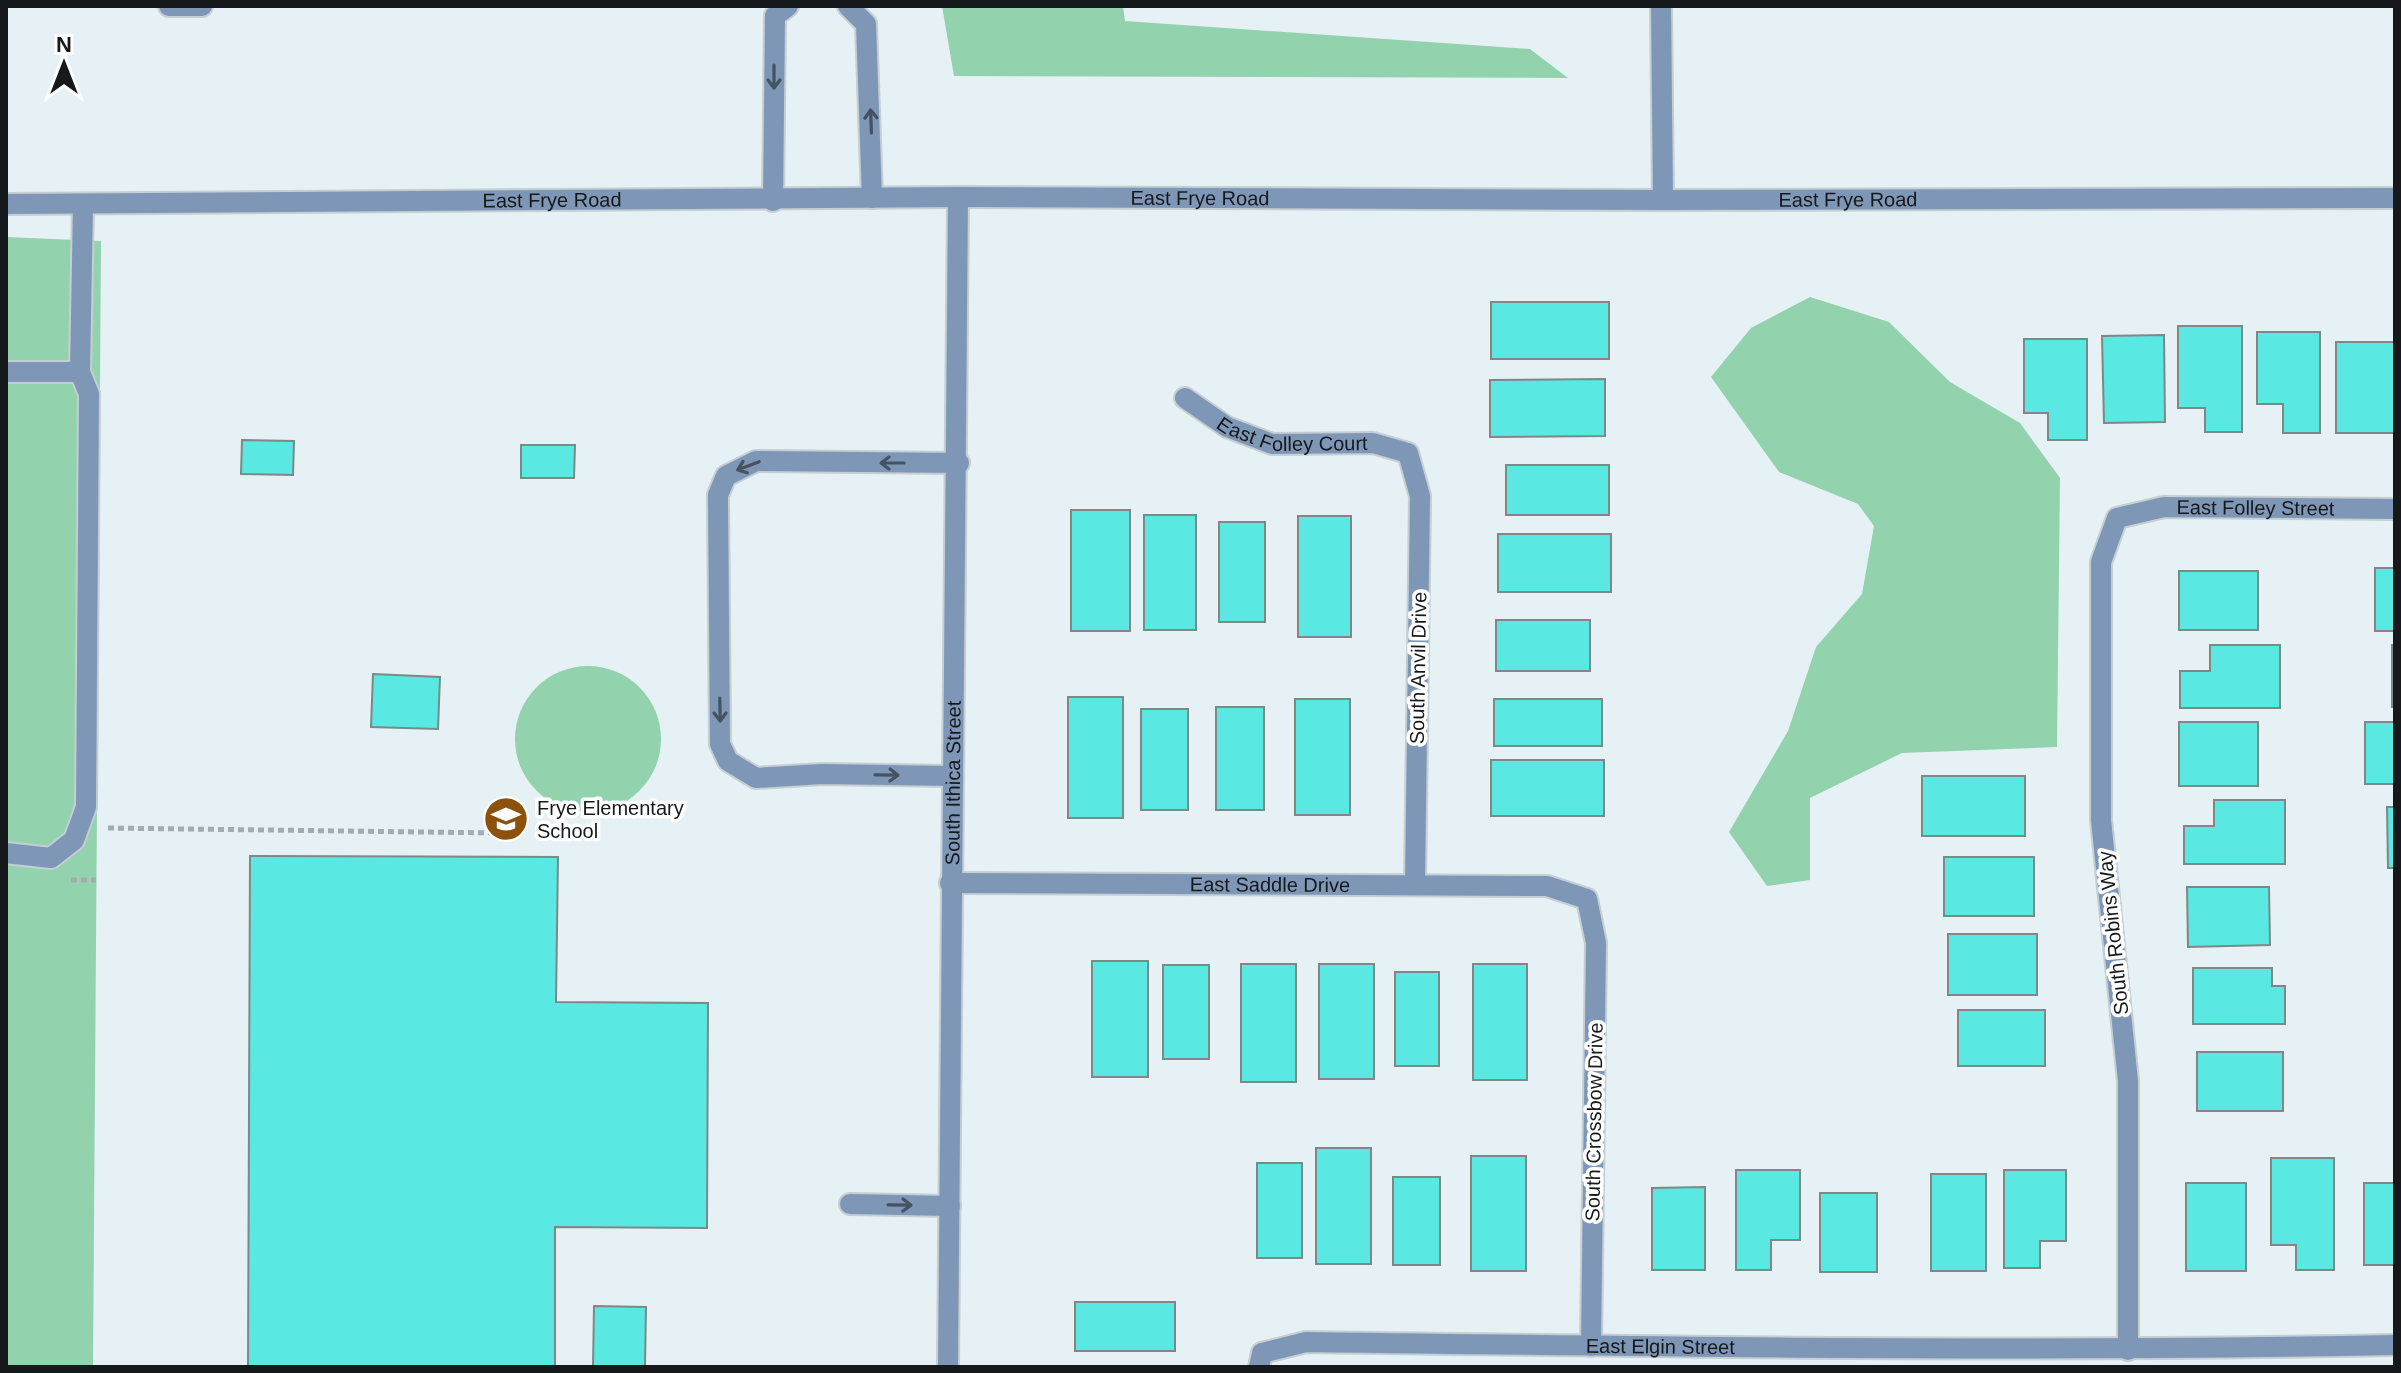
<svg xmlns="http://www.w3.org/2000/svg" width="2401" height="1373" font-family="Arial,sans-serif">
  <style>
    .green { fill: #92d3ae }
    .building { fill: #5ae8e2; stroke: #7d8887; stroke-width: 2 }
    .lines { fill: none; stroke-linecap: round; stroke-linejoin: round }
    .minor-casing { stroke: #c5ced2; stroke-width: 24 }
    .path { stroke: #a3abaf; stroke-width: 5; stroke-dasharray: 6 4; stroke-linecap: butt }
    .minor { stroke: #7f97b7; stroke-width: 20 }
    .oneway { stroke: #455261 }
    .labels { text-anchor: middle; stroke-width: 7; stroke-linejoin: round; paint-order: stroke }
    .street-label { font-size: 20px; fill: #16191b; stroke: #fff }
    .poi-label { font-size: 20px; fill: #16191b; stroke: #fff; text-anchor: start }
  </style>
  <rect width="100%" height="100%" fill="#e6f1f5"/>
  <path class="green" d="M942 6H1123L1125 21 1530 49 1568 78 954 76Z
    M6 237 101 241 93 1367H6Z
    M1810 297 1889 322 1950 382 2020 423 2060 478 2057 747 1902 753 1810 798V880L1767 886 1729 832 1788 731 1816 647 1862 594 1874 526 1858 504 1779 472 1711 377 1751 328Z
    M515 739a73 73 0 1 1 146 0a73 73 0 1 1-146 0Z"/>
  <path class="building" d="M1491 302H1609V359H1491Z
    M2178 326H2242V432H2205V408H2178Z
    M2257 332H2320V433H2283V404H2257Z
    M2164 335 2165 422 2104 423 2102 336Z
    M2024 339H2087V440H2048V413H2024Z
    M2336 342H2395V433H2336Z
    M1605 379V436L1490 437V380Z
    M242 440 294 441 293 475 241 474Z
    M521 445H575L574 478H521Z
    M1506 465H1609V515H1506Z
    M1071 510H1130V631H1071Z
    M1144 515H1196V630H1144Z
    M1298 516H1351V637H1298Z
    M1219 522H1265V622H1219Z
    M1498 534H1611V592H1498Z
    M2375 568H2395V631H2375Z
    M2179 571H2258V630H2179Z
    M1496 620H1590V671H1496Z
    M2210 645H2280V708H2180V671H2210Z
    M2392 645H2395V707H2392Z
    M373 674 440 677 438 729 371 727Z
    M1068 697H1123V818H1068Z
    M1295 699H1350V815H1295Z
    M1494 699H1602V746H1494Z
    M1216 707H1264V810H1216Z
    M1141 709H1188V810H1141Z
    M2179 722H2258V786H2179Z
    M2365 722H2395V784H2365Z
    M1491 760H1604V816H1491Z
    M1922 776H2025V836H1922Z
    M2214 800H2285V864H2184V826H2214Z
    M2387 807H2395V868H2388Z
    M250 856 558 857 556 1002 708 1003 707 1228 555 1227V1367H248Z
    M1944 857H2034V916H1944Z
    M2187 887H2269L2270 945 2188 947Z
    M1948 934H2037V995H1948Z
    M1092 961H1148V1077H1092Z
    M1241 964H1296V1082H1241Z
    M1319 964H1374V1079H1319Z
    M1473 964H1527V1080H1473Z
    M1163 965H1209V1059H1163Z
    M2193 968H2272V986H2285V1024H2193Z
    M1395 972H1439V1066H1395Z
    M1958 1010H2045V1066H1958Z
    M2197 1052H2283V1111H2197Z
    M1316 1148H1371V1264H1316Z
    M1471 1156H1526V1271H1471Z
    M2271 1158H2334V1270H2296V1245H2271Z
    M1257 1163H1302V1258H1257Z
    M1736 1170H1800V1240H1771V1270H1736Z
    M2004 1170H2066V1241H2040V1268H2004Z
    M1931 1174H1986V1271H1931Z
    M1393 1177H1440V1265H1393Z
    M2186 1183H2246V1271H2186Z
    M2364 1183H2395V1265H2364Z
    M1705 1187V1270H1652V1188Z
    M1820 1193H1877V1272H1820Z
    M1075 1302H1175V1351H1075Z
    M594 1306 646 1307 645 1367H593Z"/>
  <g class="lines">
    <g class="minor-casing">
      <g id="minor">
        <path d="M169 6H202"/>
        <path d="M848 6 866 24 872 198"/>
        <path d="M1661 6 1663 200"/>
        <path d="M773 201 775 16 788 6"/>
        <path id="s1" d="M6 204 958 197 1663 200 2395 198"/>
        <path d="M6 372H80L83 205"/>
        <path id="s2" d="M1185 398 1227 427 1272 444 1373 443 1408 453 1420 496 1415 885"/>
        <path d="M952 776 822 774 756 778 728 761 720 744 718 495 726 476 756 461 959 463"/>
        <path d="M6 853 51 858 74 840 86 807 89 394 80 372"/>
        <path id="s3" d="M950 883 1547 886 1587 899 1596 943 1591 1346"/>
        <path d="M850 1204 950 1206"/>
        <path id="s4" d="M2128 1350V1081L2101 820V562L2117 518 2164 507 2395 509"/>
        <path id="s5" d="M948 1367 958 197"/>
        <path id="s6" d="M1259 1367 1262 1353 1306 1342C1669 1347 2032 1352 2395 1345"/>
      </g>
    </g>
    <path class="path" d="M108 828 501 833
      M71 880H96"/>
    <use href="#minor" class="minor"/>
  </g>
  <defs><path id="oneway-shaft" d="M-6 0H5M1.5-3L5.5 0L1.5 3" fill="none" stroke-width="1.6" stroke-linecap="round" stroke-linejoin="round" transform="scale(2)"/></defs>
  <g class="oneway">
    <use href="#oneway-shaft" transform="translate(774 77) rotate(90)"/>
    <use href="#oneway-shaft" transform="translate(871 121) rotate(-92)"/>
    <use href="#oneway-shaft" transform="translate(892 463) rotate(180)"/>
    <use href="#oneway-shaft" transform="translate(748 466) rotate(159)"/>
    <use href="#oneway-shaft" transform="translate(720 710) rotate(89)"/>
    <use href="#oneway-shaft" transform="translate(887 775) rotate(1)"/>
    <use href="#oneway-shaft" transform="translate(900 1205) rotate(1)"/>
  </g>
  <defs>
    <g id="school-disc" transform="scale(2.3)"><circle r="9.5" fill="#8c520d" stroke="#fff"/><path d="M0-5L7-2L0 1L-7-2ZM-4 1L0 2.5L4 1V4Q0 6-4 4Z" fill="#fff"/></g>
  </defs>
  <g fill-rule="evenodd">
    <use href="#school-disc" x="506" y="819"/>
  </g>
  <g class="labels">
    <g class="street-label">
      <text dy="7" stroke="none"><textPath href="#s1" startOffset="1194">East Frye Road</textPath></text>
      <text dy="7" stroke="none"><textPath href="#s1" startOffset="1842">East Frye Road</textPath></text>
      <text dy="7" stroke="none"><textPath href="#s1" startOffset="546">East Frye Road</textPath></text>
      <text dy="7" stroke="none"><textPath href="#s2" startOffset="118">East Folley Court</textPath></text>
      <text dy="7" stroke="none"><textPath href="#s4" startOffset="976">East Folley Street</textPath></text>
      <text transform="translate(1418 668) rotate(-89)" y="7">South Anvil Drive</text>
      <text dy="7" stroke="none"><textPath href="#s5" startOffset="584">South Ithica Street</textPath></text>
      <text dy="7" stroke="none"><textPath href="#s3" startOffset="320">East Saddle Drive</textPath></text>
      <text transform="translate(2113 933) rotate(-96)" y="7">South Robins Way</text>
      <text transform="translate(1594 1122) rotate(-89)" y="7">South Crossbow Drive</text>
      <text dy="7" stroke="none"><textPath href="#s6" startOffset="414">East Elgin Street</textPath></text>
    </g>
    <g class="poi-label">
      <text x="537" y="815">Frye Elementary<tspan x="537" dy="23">School</tspan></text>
    </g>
  </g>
  <rect width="2401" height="1373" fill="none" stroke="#16191b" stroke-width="16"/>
  <g transform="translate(64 64)" stroke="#ffffff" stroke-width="6" paint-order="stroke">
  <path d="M0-6L14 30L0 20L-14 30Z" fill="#16191b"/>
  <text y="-12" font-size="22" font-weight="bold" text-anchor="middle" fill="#16191b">N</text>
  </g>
</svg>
